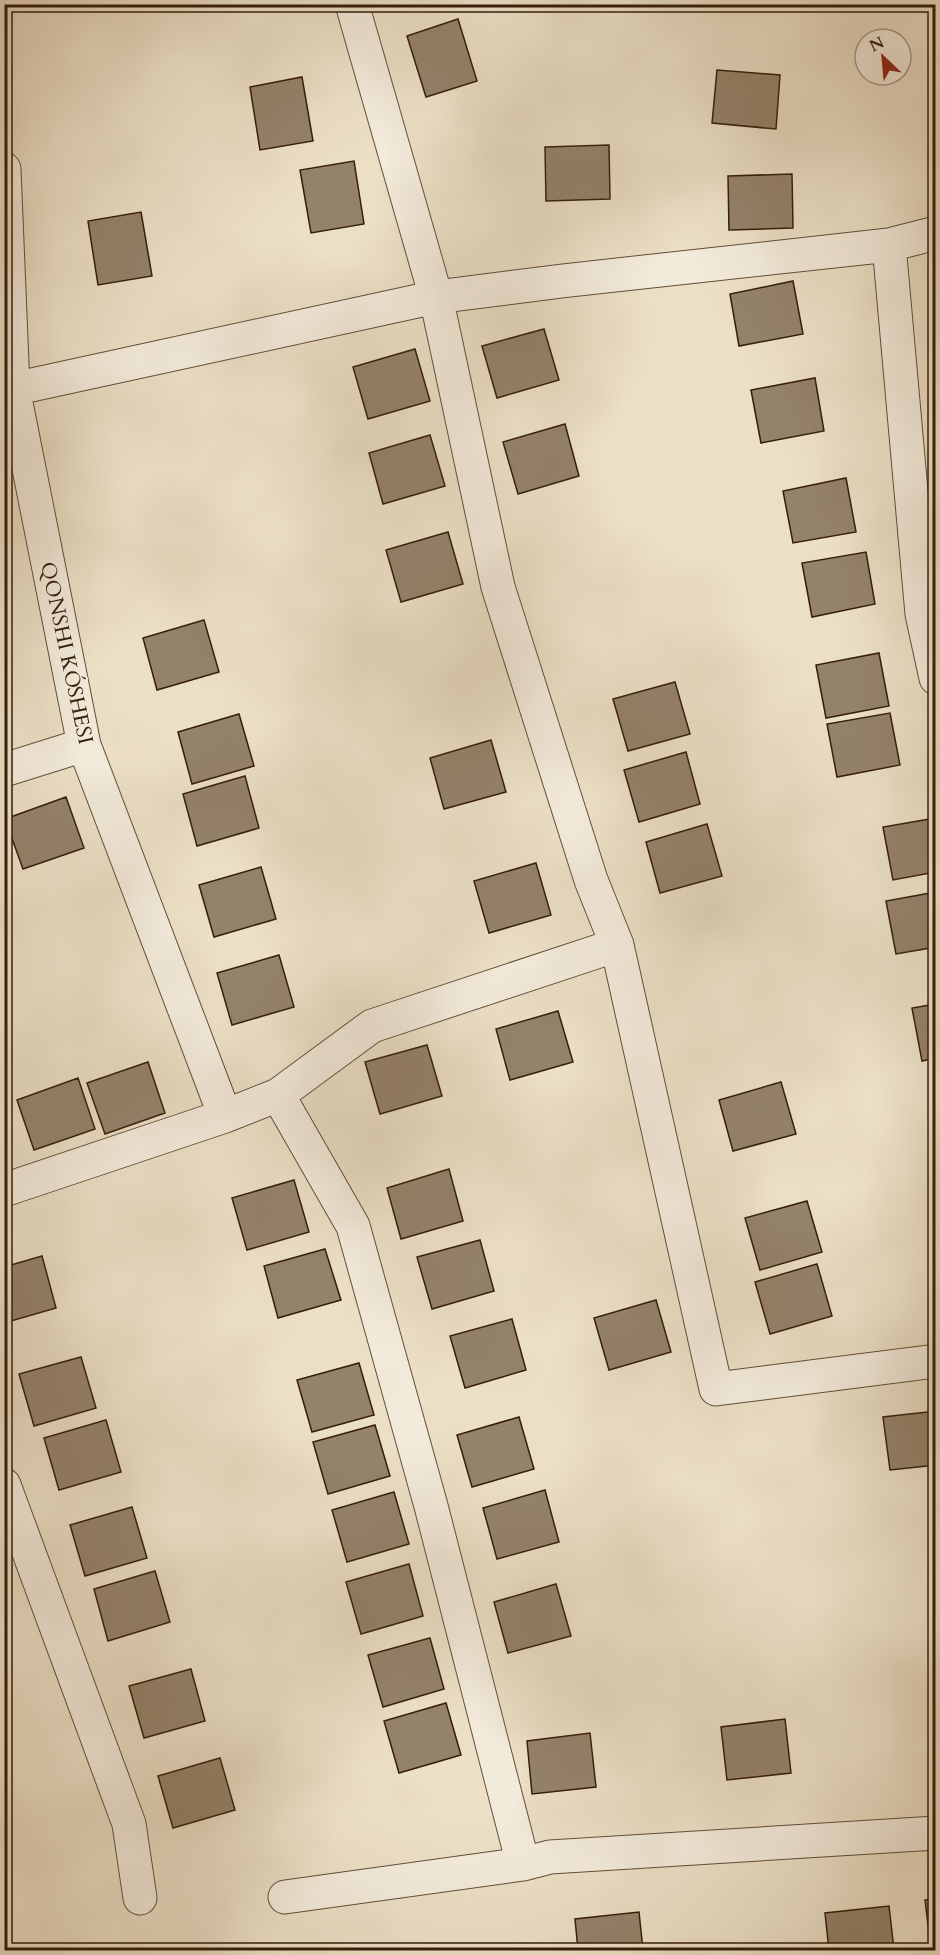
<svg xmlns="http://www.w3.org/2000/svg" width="940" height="1955" font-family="Cardo,serif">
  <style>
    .building { fill: #94826b; stroke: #351e09; stroke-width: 1.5 }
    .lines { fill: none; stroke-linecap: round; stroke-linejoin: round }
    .minor-casing { stroke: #624e38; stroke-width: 35 }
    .minor { stroke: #f2eada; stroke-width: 33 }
    .labels { text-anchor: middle; stroke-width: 4.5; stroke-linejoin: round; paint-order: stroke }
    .street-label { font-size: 21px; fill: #351e09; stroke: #f2eada }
  </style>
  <rect width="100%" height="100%" fill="#ebdfc6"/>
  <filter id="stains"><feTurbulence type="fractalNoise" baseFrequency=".00333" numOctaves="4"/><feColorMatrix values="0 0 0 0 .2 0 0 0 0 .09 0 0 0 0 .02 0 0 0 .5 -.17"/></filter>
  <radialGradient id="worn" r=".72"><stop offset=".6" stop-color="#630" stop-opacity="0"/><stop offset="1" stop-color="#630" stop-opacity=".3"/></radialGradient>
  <path class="building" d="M458 19 477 81 426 97 407 36Z
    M717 70 780 75 776 129 712 123Z
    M302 77 313 141 260 150 250 87Z
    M609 145 610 199 546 201 545 147Z
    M354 161 364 224 311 233 300 170Z
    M792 174 793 228 729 230 728 176Z
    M141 212 152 276 98 285 88 221Z
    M793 281 803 334 739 346 730 294Z
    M544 329 559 380 497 398 482 346Z
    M415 349 430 401 368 419 353 367Z
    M815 378 824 431 761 443 751 390Z
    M565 424 579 476 518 494 503 442Z
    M430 435 445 486 383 504 369 453Z
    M846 478 856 532 793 543 783 491Z
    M448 532 463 584 401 602 386 550Z
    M866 552 875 604 812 617 802 563Z
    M204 620 219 672 157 690 143 638Z
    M879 653 889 706 826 718 816 665Z
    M675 682 690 734 628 751 613 699Z
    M890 713 900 765 837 777 827 724Z
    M239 714 254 766 192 784 178 732Z
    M491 740 506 792 444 809 430 758Z
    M686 752 700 804 639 822 624 770Z
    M245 776 259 828 197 846 183 794Z
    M66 797 84 848 23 869 5 819Z
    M936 818V872L893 880 883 827Z
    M707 824 722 876 660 893 646 842Z
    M536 863 551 915 489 933 474 881Z
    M261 867 276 919 214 937 199 885Z
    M936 892V947L896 954 886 901Z
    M279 955 294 1007 232 1025 217 973Z
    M936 1004V1058L922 1061 912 1008Z
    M558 1011 573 1062 510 1080 496 1029Z
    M427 1045 442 1096 380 1114 365 1062Z
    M148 1062 165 1113 105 1134 87 1083Z
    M78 1078 95 1129 34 1150 17 1100Z
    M931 1078H936V1102Z
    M781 1082 796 1134 733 1151 719 1100Z
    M449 1169 463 1221 401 1239 387 1188Z
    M294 1180 309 1232 247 1250 232 1198Z
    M807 1201 822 1252 760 1270 745 1218Z
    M480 1240 494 1291 432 1309 417 1257Z
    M325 1249 341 1300 278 1318 264 1266Z
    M42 1256 56 1308 4 1323V1267Z
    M817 1264 832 1316 770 1334 755 1282Z
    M656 1300 671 1352 609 1370 594 1318Z
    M512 1319 526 1370 465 1388 450 1336Z
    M81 1357 96 1408 34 1426 19 1374Z
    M359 1363 374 1415 312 1432 297 1380Z
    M936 1411V1465L890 1470 883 1417Z
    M519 1417 534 1469 472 1487 457 1435Z
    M106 1420 121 1472 59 1490 44 1438Z
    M375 1425 390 1476 328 1494 313 1442Z
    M545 1490 559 1542 497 1559 483 1508Z
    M394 1492 409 1544 347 1562 332 1510Z
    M132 1507 147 1558 85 1576 70 1525Z
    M409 1564 423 1616 361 1634 346 1582Z
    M155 1571 170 1622 108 1641 94 1589Z
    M556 1584 571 1636 508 1653 494 1602Z
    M430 1638 444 1689 383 1707 368 1655Z
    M191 1669 205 1721 144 1738 129 1686Z
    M446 1703 461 1755 399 1773 384 1721Z
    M785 1719 791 1773 727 1780 721 1727Z
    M590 1733 596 1787 532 1794 527 1741Z
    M220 1758 235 1810 173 1828 158 1776Z
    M936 1899V1950H931L925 1900Z
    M889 1906 894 1950H829L825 1913Z
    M639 1912 643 1950H578L575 1919Z"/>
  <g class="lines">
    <g class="minor-casing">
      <path id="minor" d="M352 4 436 297 498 587 591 880 617 945 716 1389 936 1361
        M4 169 13 388 84 745 225 1116
        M889 245 922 614 936 678
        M4 391 436 297 562 281 889 245 936 233
        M4 770 84 745
        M278 1095 353 1226 431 1506 523 1864
        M4 1190 225 1116 278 1095 372 1026 617 945
        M4 1485 129 1824 140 1898
        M285 1897 523 1864 550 1857 936 1833"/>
    </g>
    <use href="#minor" class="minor"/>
  </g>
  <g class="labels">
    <g class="street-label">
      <text transform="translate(67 653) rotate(78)" y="7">QONSHI KÓSHESI</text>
    </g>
  </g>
  <rect width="940" height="1955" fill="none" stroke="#ebdfc6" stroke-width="24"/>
  <rect x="6" y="6" width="928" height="1943" fill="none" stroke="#351e09" stroke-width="3"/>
  <rect x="12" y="12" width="916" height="1931" fill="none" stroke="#351e09" stroke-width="1.5"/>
  <g transform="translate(883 57) rotate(334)"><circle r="28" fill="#f2eada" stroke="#a69886" stroke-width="1.5"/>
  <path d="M0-4.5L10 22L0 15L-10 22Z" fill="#8f2418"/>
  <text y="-9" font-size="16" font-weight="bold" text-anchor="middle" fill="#351e09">N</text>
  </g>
  <rect width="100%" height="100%" filter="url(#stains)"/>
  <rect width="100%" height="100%" fill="url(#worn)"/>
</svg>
